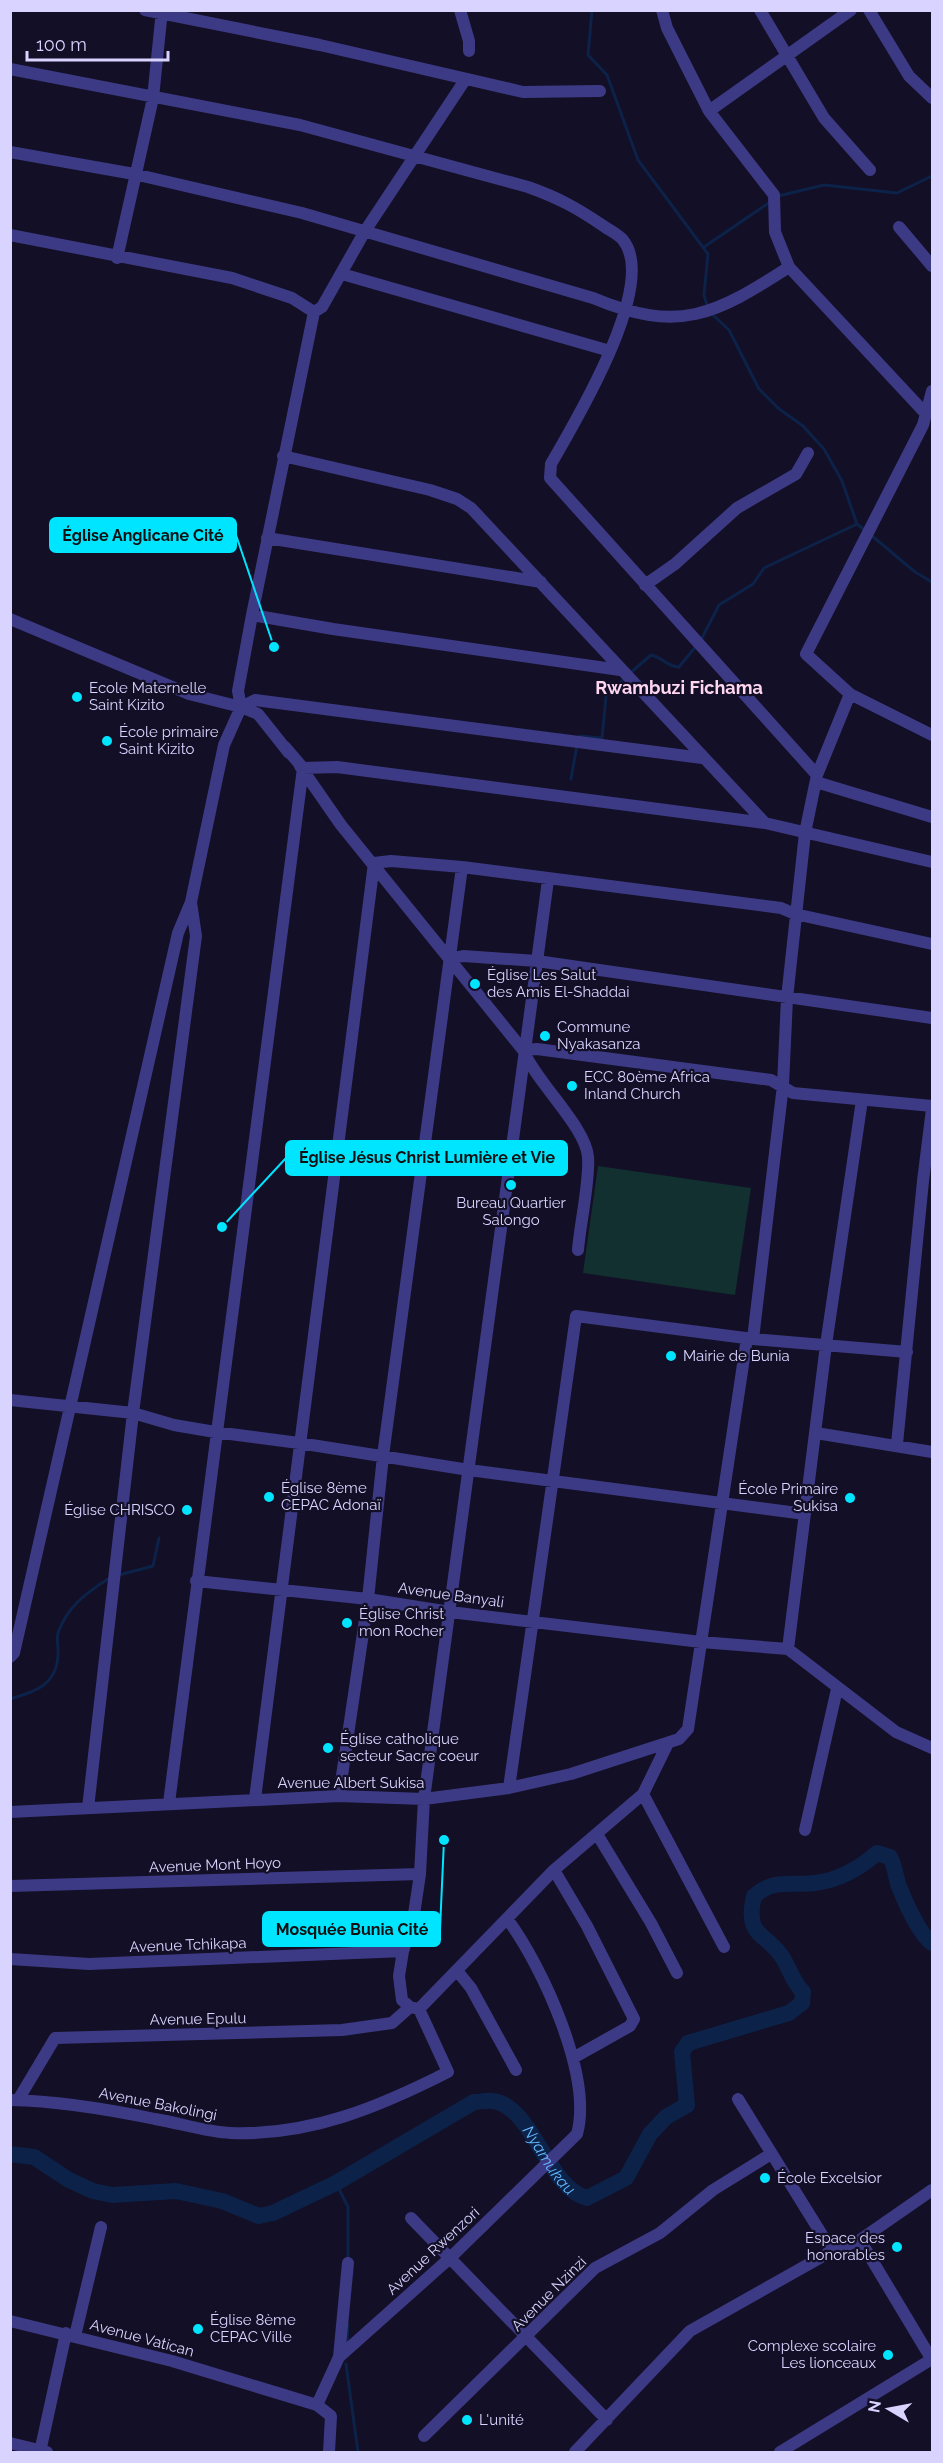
<svg xmlns="http://www.w3.org/2000/svg" width="943" height="2463" font-family="Raleway,sans-serif">
  <style>
    .green { fill: #12302f }
    .lines { fill: none; stroke-linecap: round; stroke-linejoin: round }
    .stream { stroke: #0c2248; stroke-width: 3 }
    .river { stroke: #0c2248; stroke-width: 16 }
    .minor { stroke: #3d3a85; stroke-width: 12 }
    .poi-dot { fill: #00e5ff; stroke: #130f26; stroke-width: 2 }
    .labels { text-anchor: middle; stroke-width: 4.5; stroke-linejoin: round; paint-order: stroke }
    .poi-label { font-size: 15px; fill: #d9d4ff; stroke: #130f26; text-anchor: start }
    .street-label { font-size: 15px; fill: #d9d4ff; stroke: #130f26 }
    .water-label { font-size: 16px; font-style: italic; fill: #62b6ff; stroke: #130f26 }
    .quarter-label { font-size: 18px; font-weight: bold; fill: #ffd6f0; stroke: #130f26 }
    .leader { fill: none; stroke: #00e5ff; stroke-width: 2 }
    .callout-dot { fill: #00e5ff; stroke: #130f26; stroke-width: 2 }
    .callout { fill: #00e5ff; stroke: #00e5ff; stroke-width: 2 }
    .callout-label { font-size: 16px; text-anchor: middle; font-weight: bold; fill: #111 }
  </style>
  <rect width="100%" height="100%" fill="#130f26"/>
  <path class="green" d="M598 1166 751 1188 735 1295 583 1273Z"/>
  <g class="lines">
    <path class="stream" d="M592 10 588 55 607 75 638 160 708 254 704 295 708 308
      M778 196 824 185 897 193 932 176
      M704 247 770 202
      M712 314 729 330 759 389 778 408 803 426 824 449 842 481 857 524 866 531
      M871 535 915 572 932 582
      M701 640 719 605 753 584 764 568 857 524
      M629 674 651 655C662 657 669 668 679 667L697 645
      M580 736 602 738 606 696 624 679
      M571 779 577 745
      M119 1575 153 1566 159 1538
      M10 1699C35 1692 56 1685 58 1656 59 1648 56 1640 58 1633 67 1607 86 1593 108 1579
      M336 2183 348 2207V2261
      M347 2343 348 2324
      M346 2364 358 2452"/>
    <path class="river" id="s1" d="M10 2154 34 2157 69 2180 93 2191 112 2195 176 2191 222 2201 259 2216 273 2213 336 2183 474 2102C480 2102 487 2100 493 2101 533 2106 548 2189 587 2198L626 2178 650 2134 666 2117 687 2105 682 2052 688 2043 789 2013 802 2003 803 1992C793 1982 791 1972 784 1960 767 1931 744 1939 754 1896 775 1878 791 1886 815 1883 839 1880 860 1868 877 1853L890 1857C896 1868 895 1878 900 1889 906 1904 920 1935 932 1943"/>
    <path class="minor" d="M145 10 320 45 523 92 600 91
      M460 10 469 41V51
      M662 10 667 28 709 111 774 195 775 232 789 267
      M760 10 824 118 870 170
      M869 10 909 76 932 98
      M10 69 300 125 528 187C559 198 577 208 605 227 611 231 619 235 623 240 659 284 575 422 551 464L550 478 817 775
      M709 111 851 10
      M10 152 134 174 302 213 593 298C679 334 715 315 789 267L926 414
      M899 227 932 266
      M10 235 232 278 292 298 314 312 252 615 238 691 241 707 224 745 191 902 178 933 14 1653 10 1657
      M117 258 153 98 162 10
      M342 274 610 351
      M314 312 322 307 365 231 465 80
      M283 456 430 490 457 499 471 508 765 823
      M267 538 541 582
      M645 585 675 564 737 508 796 474 808 453
      M252 615 333 629 620 670
      M10 619 189 694 241 707 258 714 289 753
      M850 694 932 735
      M241 707 255 700 702 758
      M300 766 341 825 523 1050C536 1082 586 1127 588 1157 590 1181 580 1224 578 1250
      M303 768 337 767 765 823 932 862
      M816 782 932 817
      M374 863 391 861 462 867 781 908 795 914 932 944
      M449 959 463 956 537 961 932 1018
      M523 1050 537 1049 771 1080 793 1093 932 1106
      M753 1339 783 1085 787 998 805 833 817 775 850 694 806 654 923 425 932 391
      M10 1400 133 1413 174 1425 215 1432 299 1443 469 1470 805 1514
      M816 1433 932 1452
      M897 1444 923 1181 932 1109
      M196 1581 368 1599 450 1612 701 1642 788 1649 896 1732 932 1748
      M788 1649 826 1345 862 1100
      M509 1788 576 1316 753 1339 907 1352
      M643 1794 724 1947
      M339 1796 368 1599 383 1456 462 867
      M255 1799 374 863
      M169 1803 303 768 285 747
      M88 1808 133 1413 196 936 191 902
      M10 1812 339 1796 424 1799 509 1788 571 1774 679 1739 688 1729 747 1338
      M805 1830 837 1689
      M597 1834 651 1923 677 1973
      M554 1870 587 1926 634 2019 630 2026 573 2058
      M10 1886 420 1874
      M10 1959 89 1964 403 1951
      M458 1972 471 1988 516 2070
      M419 2009 554 1870 643 1794 667 1745
      M738 2099 832 2251
      M10 2100C60 2101 107 2109 155 2119 180 2123 206 2132 231 2133 310 2136 379 2107 448 2072L419 2009 410 2007 402 2000 399 1976 403 1951 413 1921 420 1874 424 1799 548 880
      M18 2100 55 2038 342 2030 392 2023 410 2007
      M411 2218 607 2420
      M860 2240 932 2360
      M10 2321 172 2361 317 2405 331 2416 329 2452
      M75 2336 101 2227
      M339 2357 450 2258 577 2134C593 2076 542 1966 508 1920
      M317 2405 339 2357 348 2263
      M424 2436 595 2268 660 2233 713 2190 771 2154
      M10 2443 47 2452
      M40 2452 66 2333
      M575 2452 690 2331 832 2251 860 2240 932 2190
      M780 2452 932 2359"/>
  </g>
  <g class="poi-dot">
    <circle cx="77" cy="697" r="6"/>
    <circle cx="107" cy="741" r="6"/>
    <circle cx="475" cy="984" r="6"/>
    <circle cx="545" cy="1036" r="6"/>
    <circle cx="572" cy="1086" r="6"/>
    <circle cx="511" cy="1185" r="6"/>
    <circle cx="671" cy="1356" r="6"/>
    <circle cx="269" cy="1497" r="6"/>
    <circle cx="850" cy="1498" r="6"/>
    <circle cx="187" cy="1510" r="6"/>
    <circle cx="347" cy="1623" r="6"/>
    <circle cx="328" cy="1748" r="6"/>
    <circle cx="765" cy="2178" r="6"/>
    <circle cx="897" cy="2247" r="6"/>
    <circle cx="198" cy="2329" r="6"/>
    <circle cx="888" cy="2355" r="6"/>
    <circle cx="467" cy="2420" r="6"/>
  </g>
  <g class="labels">
    <g class="poi-label">
      <text x="89" y="693">Ecole Maternelle<tspan x="89" dy="17">Saint Kizito</tspan></text>
      <text x="119" y="737">École primaire<tspan x="119" dy="17">Saint Kizito</tspan></text>
      <text x="487" y="980">Église Les Salut<tspan x="487" dy="17">des Amis El-Shaddai</tspan></text>
      <text x="557" y="1032">Commune<tspan x="557" dy="17">Nyakasanza</tspan></text>
      <text x="584" y="1082">ECC 80ème Africa<tspan x="584" dy="17">Inland Church</tspan></text>
      <text x="511" y="1208" text-anchor="middle">Bureau Quartier<tspan x="511" dy="17">Salongo</tspan></text>
      <text x="683" y="1361">Mairie de Bunia</text>
      <text x="281" y="1493">Église 8ème<tspan x="281" dy="17">CEPAC Adonaï</tspan></text>
      <text x="838" y="1494" text-anchor="end">École Primaire<tspan x="838" dy="17">Sukisa</tspan></text>
      <text x="175" y="1515" text-anchor="end">Église CHRISCO</text>
      <text x="359" y="1619">Église Christ<tspan x="359" dy="17">mon Rocher</tspan></text>
      <text x="340" y="1744">Église catholique<tspan x="340" dy="17">secteur Sacre coeur</tspan></text>
      <text x="777" y="2183">École Excelsior</text>
      <text x="885" y="2243" text-anchor="end">Espace des<tspan x="885" dy="17">honorables</tspan></text>
      <text x="210" y="2325">Église 8ème<tspan x="210" dy="17">CEPAC Ville</tspan></text>
      <text x="876" y="2351" text-anchor="end">Complexe scolaire<tspan x="876" dy="17">Les lionceaux</tspan></text>
      <text x="479" y="2425">L'unité</text>
    </g>
    <g class="street-label">
      <text transform="translate(451 1595) rotate(8)" y="5">Avenue Banyali</text>
      <text x="351" y="1788">Avenue Albert Sukisa</text>
      <text transform="translate(215 1865) rotate(-2)" y="5">Avenue Mont Hoyo</text>
      <text transform="translate(188 1945) rotate(-2)" y="5">Avenue Tchikapa</text>
      <text transform="translate(198 2019) rotate(-1)" y="5">Avenue Epulu</text>
      <text transform="translate(158 2104) rotate(11)" y="5">Avenue Bakolingi</text>
      <text transform="translate(433 2251) rotate(-43)" y="5">Avenue Rwenzori</text>
      <text transform="translate(549 2294) rotate(-45)" y="5">Avenue Nzinzi</text>
      <text transform="translate(142 2338) rotate(15)" y="5">Avenue Vatican</text>
    </g>
    <g class="water-label">
      <text dy="6" stroke="none"><textPath href="#s1" startOffset="610">Nyamukau</textPath></text>
    </g>
    <g class="quarter-label">
      <text x="679" y="694">Rwambuzi Fichama</text>
    </g>
  </g>
  <path class="leader" d="M274 647L236 535M222 1227L286 1158M444 1840L440 1929"/>
  <g class="callout-dot">
    <circle cx="274" cy="647" r="6"/>
    <circle cx="222" cy="1227" r="6"/>
    <circle cx="444" cy="1840" r="6"/>
  </g>
  <g class="callout">
    <rect x="50" y="518" width="186" height="34" rx="6"/>
    <rect x="286" y="1141" width="281" height="34" rx="6"/>
    <rect x="263" y="1912" width="177" height="34" rx="6"/>
  </g>
  <g class="callout-label">
    <text x="143" y="541">Église Anglicane Cité</text>
    <text x="427" y="1163">Église Jésus Christ Lumière et Vie</text>
    <text x="352" y="1935">Mosquée Bunia Cité</text>
  </g>
  <rect width="943" height="2463" fill="none" stroke="#d9d4ff" stroke-width="24"/>
  <g transform="translate(889 2409) rotate(280)" stroke="#130f26" stroke-width="4.5" paint-order="stroke">
  <path d="M0-4.5L10 22L0 15L-10 22Z" fill="#d9d4ff"/>
  <text y="-9" font-size="16" font-weight="bold" text-anchor="middle" fill="#d9d4ff">N</text>
  </g>
  <path d="M27 51v9h141v-9" fill="none" stroke="#d9d4ff" stroke-width="3"/>
  <text x="36" y="51" font-size="18" fill="#d9d4ff" stroke="#130f26" stroke-width="4.5" paint-order="stroke">100 m</text>
</svg>
